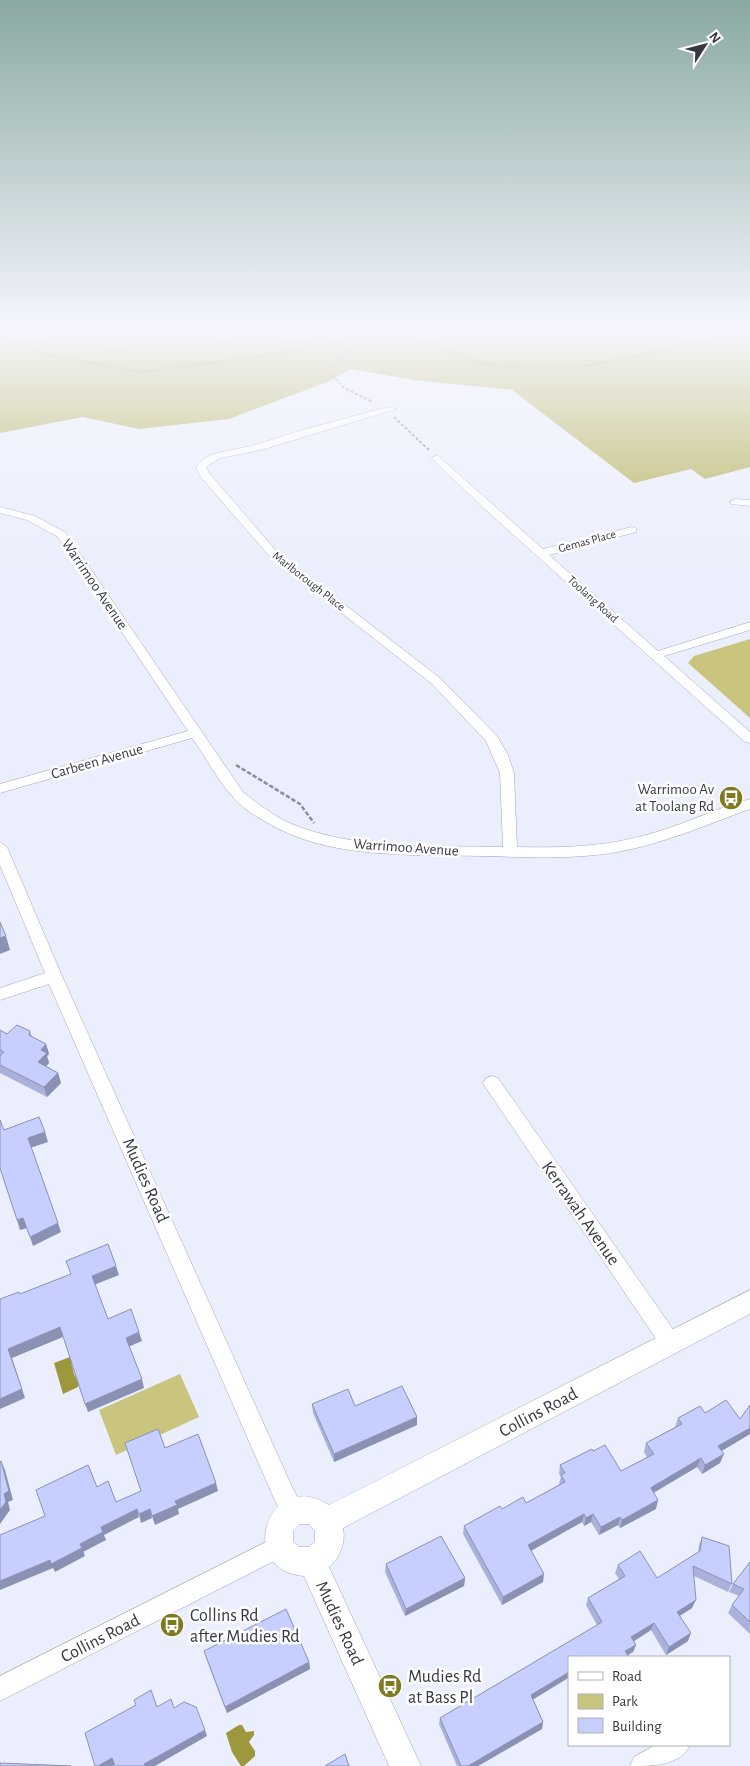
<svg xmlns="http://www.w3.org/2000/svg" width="750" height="1766" font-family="'Alegreya Sans',sans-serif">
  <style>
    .green { fill: #c9c57e }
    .forest { fill: #b5af57 }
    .water { fill: #9d973e }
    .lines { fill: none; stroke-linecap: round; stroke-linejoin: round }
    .stream { stroke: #9d973e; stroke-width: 3 }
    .minor-casing { stroke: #a1a5bb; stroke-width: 1 }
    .tertiary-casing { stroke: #a1a5bb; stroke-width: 1 }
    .path-far1 { stroke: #8c8f9a; stroke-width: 2; stroke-dasharray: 3 2; stroke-linecap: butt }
    .path { stroke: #8c8f9a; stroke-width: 2.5; stroke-dasharray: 4.5 2; stroke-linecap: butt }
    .minor { fill: #fff; fill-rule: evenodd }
    .tertiary { fill: #fff; fill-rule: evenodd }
    .wall { fill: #aab2db }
    .shaded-wall { fill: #8b91b2 }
    .building { fill: #c6cfff; stroke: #8b91b2 }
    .labels { text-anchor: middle; stroke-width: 5; stroke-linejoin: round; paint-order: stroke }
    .far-street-label { font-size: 12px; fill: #373942; stroke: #fff }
    .street-label { font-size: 15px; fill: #373942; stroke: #fff }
    .poi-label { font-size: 15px; fill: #373942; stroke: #fff; text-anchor: end }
    .near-street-label { font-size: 18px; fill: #373942; stroke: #fff }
    .near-poi-label { font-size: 18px; fill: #373942; stroke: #fff; text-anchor: start }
  </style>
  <rect width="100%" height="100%" fill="#ebeefc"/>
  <path class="green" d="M750 639V718L688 663 694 656Z
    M180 1374 199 1417 116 1455 99 1410Z"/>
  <path class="forest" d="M0 332H750V467L705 479 691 469 634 483 512 390 414 380 350 369 330 381 229 419 139 429 83 417 0 433Z"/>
  <path class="water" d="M70 1357 74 1374 79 1383 78 1387 63 1394 54 1363Z
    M239 1725H242L246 1732 254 1731V1735L249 1742 255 1751V1756L244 1766H241L232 1752 226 1733Z"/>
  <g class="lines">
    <path class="stream" d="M0 335 47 355 141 372 250 358 335 343 355 336 391 335 418 339 474 361 501 367 573 368 630 358 744 332"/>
    <g class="minor-casing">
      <path id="minor" d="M388 407 396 409 261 450 220 458 206 467 209 473 278 553 440 678 497 736 508 755 514 773 517 847C560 848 604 847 646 835 681 826 714 809 750 799V809C706 825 663 844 617 852 572 860 526 857 481 856 411 854 328 860 266 822 255 816 241 807 233 797 217 780 206 757 192 738L0 793V784L188 731 58 537 27 520 0 513V507L35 516 66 533 243 792C257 803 271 814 287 822 353 851 432 845 503 847L500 773 486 741 432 684 270 557 200 476 196 467 203 459 213 454 255 445 299 431Z
        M437 455 543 549 632 527 636 528V532L549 555 658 651 750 622V630L664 656 750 732V743L745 742 488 512 433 460 432 458Z
        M735 499 750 500V506L731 504 730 502Z
        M0 842 7 847 62 976 292 1487 305 1512 302 1520 294 1523 286 1520 276 1503 49 984 0 1000V988L45 973 0 865Z
        M492 1076 498 1078 677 1335 680 1342 677 1349 670 1351 663 1349 486 1088 483 1083 486 1078Z
        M280 1535 288 1538 291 1546 288 1554 0 1701V1676Z
        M655 1745H690C680 1766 653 1766 630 1766L634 1757Z"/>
    </g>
    <g class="tertiary-casing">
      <path id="tertiary" d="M750 1290V1314L343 1528C346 1542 340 1558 329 1567L421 1766H389L304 1576C235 1571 267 1466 329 1505ZM299 1524H309L315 1531V1541L309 1547H299L293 1541V1531Z"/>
    </g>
    <path class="path-far1" d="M7 332 31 342 71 348 121 349 215 345 248 337 299 342 333 335 355 336 364 346 345 351 330 373 344 388 373 402
      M394 417 430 451"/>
    <path class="path" d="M236 765 300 804 314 823"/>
    <use href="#minor" class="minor"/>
    <use href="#tertiary" class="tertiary"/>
  </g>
  <path class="wall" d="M0 1030 7 1034 30 1031 32 1037 46 1044 49 1054 47 1056 49 1063 46 1066 58 1073 61 1083 47 1097 0 1073Z
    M312 1404 355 1406 417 1425 334 1462 313 1413Z
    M705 1413 750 1434 721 1451 720 1463 702 1474 697 1467 654 1493 656 1509 620 1528 618 1525 599 1535 591 1522 584 1526 582 1522 531 1551 543 1582 502 1605 463 1534 464 1526 502 1509 526 1503 560 1484 559 1483 561 1477 559 1474 560 1465 593 1451 621 1471 647 1457 644 1452 646 1443 675 1427 678 1418Z
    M702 1537 732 1584 728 1592 694 1576 692 1608 680 1616 688 1641 666 1655 651 1630 634 1641 636 1645 633 1652 569 1657V1679L568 1678 533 1699 543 1722 542 1729 478 1766H457L439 1724 440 1718 597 1625 586 1605 588 1598 619 1579 615 1573 618 1565 657 1578 698 1553 699 1545Z
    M750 1562V1634L728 1613 732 1605 739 1596 729 1592 733 1584Z
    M386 1564 465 1578 464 1586 405 1616 385 1572Z
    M204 1651 309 1662 310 1669 227 1713 206 1658Z"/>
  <path class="shaded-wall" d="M6 936 10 950 0 954V938Z
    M46 1044 49 1054 47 1056 49 1063 40 1072 38 1062 41 1050Z
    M58 1073 61 1083 47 1097 44 1087Z
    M45 1132 48 1142 30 1148 28 1138Z
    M23 1218 27 1228 20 1230 17 1220Z
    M58 1223 61 1232 33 1246 30 1237Z
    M116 1266 119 1275 94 1285 92 1276Z
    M60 1327 63 1337 12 1358 25 1398 0 1409V1399L8 1349Z
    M139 1332 142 1341 128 1347 126 1338Z
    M142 1379 144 1388 88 1412 85 1404Z
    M417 1417V1425L334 1462V1454Z
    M750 1428V1434L715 1455 718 1446Z
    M724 1454 720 1463 702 1474 705 1465Z
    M701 1458 697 1467 649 1495 651 1488 652 1487Z
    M1 1461 5 1470 13 1500 8 1502 10 1510 0 1524V1510L4 1494Z
    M216 1483 218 1491 178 1509 179 1514 155 1525 152 1516 175 1501Z
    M658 1500 656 1509 620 1528 622 1520Z
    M137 1509 139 1517 104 1535 106 1540 83 1552 80 1544 101 1527Z
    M150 1509 152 1518 141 1523 139 1514Z
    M584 1514 582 1522 527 1553 528 1545Z
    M593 1514 591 1522 584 1526 586 1518Z
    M620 1517 618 1525 599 1535 601 1527Z
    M82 1548 85 1556 55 1572 53 1568 0 1590V1581L50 1560Z
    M544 1574 543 1582 502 1605 503 1597Z
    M465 1578 464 1586 405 1616 406 1609Z
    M696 1600 692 1608 674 1619 677 1612Z
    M654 1623 651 1630 628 1645 631 1637Z
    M691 1633 688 1641 666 1655 669 1647Z
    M636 1645 633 1652 625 1657V1651Z
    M309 1662 310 1669 227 1713 225 1707Z
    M569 1672 568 1678 529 1702 531 1695Z
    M543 1722 542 1729 478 1766H468Z
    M205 1730 207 1736 155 1766H145L144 1764Z
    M112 1758 115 1765 112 1766H98Z"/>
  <path class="building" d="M0 922 6 936 0 938Z
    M17 1025 30 1031 29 1035 46 1044 41 1050 47 1053 38 1062 58 1073 44 1087 0 1065V1056L4 1052 0 1050V1030L7 1034Z
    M39 1117 45 1132 28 1138 58 1223 30 1237 23 1218 17 1220 0 1168V1120L4 1130Z
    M108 1244 116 1266 92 1276 108 1319 131 1309 139 1332 126 1338 142 1379 85 1404 60 1327 8 1349 22 1389 0 1399V1299L19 1292 20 1294 71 1274 66 1261Z
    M402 1386 417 1417 334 1454 312 1404 348 1389 355 1406Z
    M726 1400 740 1419 750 1405V1428L718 1446 724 1454 705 1465 701 1458 652 1487 651 1488 658 1500 622 1520 620 1517 601 1527 593 1514 586 1518 584 1514 528 1545 544 1574 503 1597 464 1526 500 1506 502 1509 523 1497 526 1503 565 1482 561 1475 565 1473 560 1465 592 1449 593 1451 605 1445 621 1471 654 1454 646 1443 682 1424 678 1418 700 1406 705 1413Z
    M158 1429 165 1448 198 1434 216 1483 175 1501 177 1505 152 1516 150 1509 139 1514 137 1509 101 1527 103 1532 80 1544 82 1548 51 1564 50 1560 0 1581V1535L45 1516 36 1490 88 1465 97 1487 108 1481 116 1502 141 1491 125 1443Z
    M1 1461 9 1491 4 1494 6 1502 0 1510V1462Z
    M441 1536 465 1578 406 1609 386 1564Z
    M702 1537 729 1546 732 1584 693 1566 696 1600 677 1612 691 1633 669 1647 654 1623 631 1637 636 1645 625 1651 629 1657H569V1672L531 1695 543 1722 468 1766H461L440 1718 602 1622 588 1598 625 1576 618 1565 640 1551 657 1578 700 1551Z
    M750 1562V1622L732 1605 744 1589 733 1584Z
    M286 1609 309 1662 225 1707 204 1651Z
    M151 1690 157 1707 171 1699 174 1708 184 1702 196 1707 205 1730 144 1764 145 1766H115L112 1758 98 1766H95L85 1733 136 1705 134 1700Z
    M345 1754 349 1766H325Z
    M0 1763 71 1766H0Z"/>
  <linearGradient id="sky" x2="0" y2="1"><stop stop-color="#8aa8a4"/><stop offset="0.57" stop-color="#f6f7fe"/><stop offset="1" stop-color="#f6f7fe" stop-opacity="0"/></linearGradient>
  <rect width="750" height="579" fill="url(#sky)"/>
  <defs>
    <g id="bus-disc" transform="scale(1.25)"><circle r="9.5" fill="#7f791f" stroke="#fff"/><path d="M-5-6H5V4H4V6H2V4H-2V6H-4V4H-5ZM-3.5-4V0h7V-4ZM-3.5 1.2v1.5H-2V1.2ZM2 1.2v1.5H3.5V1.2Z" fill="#fff"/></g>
  </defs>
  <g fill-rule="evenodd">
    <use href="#bus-disc" x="731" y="798"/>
    <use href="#bus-disc" x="172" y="1625"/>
    <use href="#bus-disc" x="390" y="1686"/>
  </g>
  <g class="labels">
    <g class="far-street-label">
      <text transform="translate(587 541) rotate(-15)" y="4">Gemas Place</text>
      <text transform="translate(309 581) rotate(38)" y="4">Marlborough Place</text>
      <text transform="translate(593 599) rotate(42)" y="4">Toolang Road</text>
    </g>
    <g class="street-label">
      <text transform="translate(95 584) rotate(56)" y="5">Warrimoo Avenue</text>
      <text transform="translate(97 761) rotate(-16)" y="5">Carbeen Avenue</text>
      <text transform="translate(406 847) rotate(4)" y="5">Warrimoo Avenue</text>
    </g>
    <g class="poi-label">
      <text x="714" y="794">Warrimoo Av<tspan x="714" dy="17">at Toolang Rd</tspan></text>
    </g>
    <g class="near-street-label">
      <text transform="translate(146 1180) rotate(66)" y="6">Mudies Road</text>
      <text transform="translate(581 1213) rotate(55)" y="6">Kerrawah Avenue</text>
      <text transform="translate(538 1412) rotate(-28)" y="6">Collins Road</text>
      <text transform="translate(340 1623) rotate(65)" y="6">Mudies Road</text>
      <text transform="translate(100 1638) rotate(-27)" y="6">Collins Road</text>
    </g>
    <g class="near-poi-label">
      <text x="190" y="1621">Collins Rd<tspan x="190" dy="21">after Mudies Rd</tspan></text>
      <text x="408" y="1682">Mudies Rd<tspan x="408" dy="21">at Bass Pl</tspan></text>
    </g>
  </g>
  <rect x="568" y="1656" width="162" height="90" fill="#ffffff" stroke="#afb0b3"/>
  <rect x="578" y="1672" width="25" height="8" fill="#ffffff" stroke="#afb0b3"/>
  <text x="612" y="1681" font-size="15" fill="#373942">Road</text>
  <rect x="578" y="1694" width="25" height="15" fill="#c9c57e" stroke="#afb0b3"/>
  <text x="612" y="1706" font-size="15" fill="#373942">Park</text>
  <rect x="578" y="1718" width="25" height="15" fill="#c6cfff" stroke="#afb0b3"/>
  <text x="612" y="1731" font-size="15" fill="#373942">Building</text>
  <g transform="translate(705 45) rotate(54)" stroke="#ffffff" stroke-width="4" paint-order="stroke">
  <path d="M0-4L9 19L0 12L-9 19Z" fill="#373942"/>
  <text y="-8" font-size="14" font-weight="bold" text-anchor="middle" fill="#373942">N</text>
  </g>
</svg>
